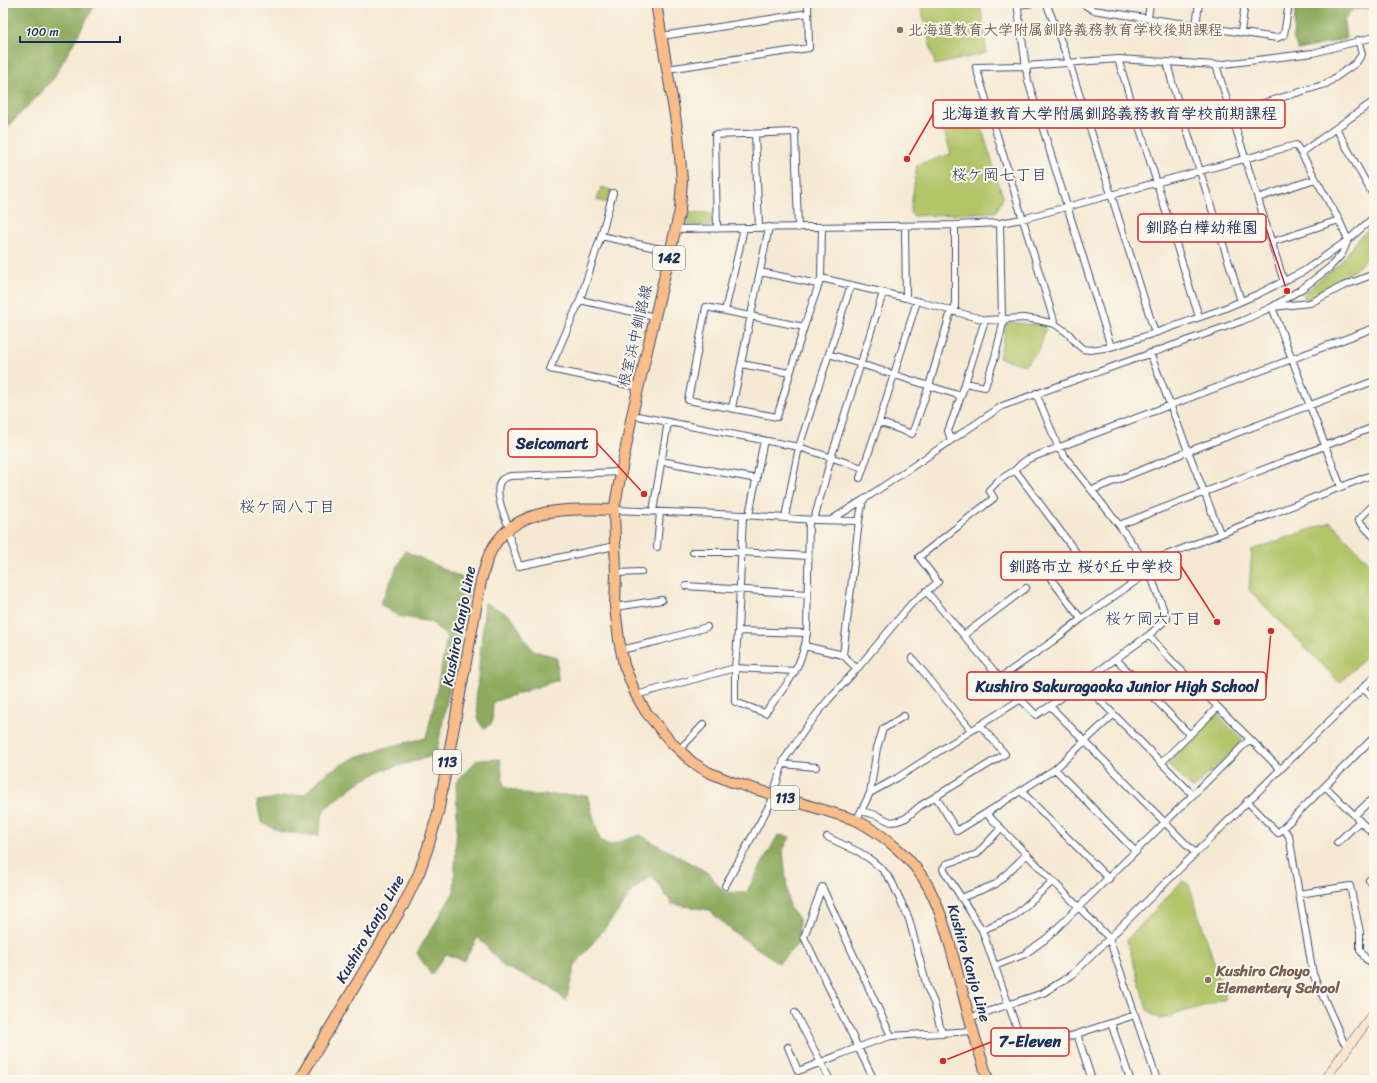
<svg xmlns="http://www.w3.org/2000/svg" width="1377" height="1083" font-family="Sriracha,'Klee One',sans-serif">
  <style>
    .green { fill: #b2c569; stroke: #667a64 }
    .forest { fill: #8daa5d; stroke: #546c5e }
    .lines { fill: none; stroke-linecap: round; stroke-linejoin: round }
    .street-casing { stroke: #3c4b70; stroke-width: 8 }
    .secondary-casing { stroke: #3c4b70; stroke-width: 10 }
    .primary-casing { stroke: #3c4b70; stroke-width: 12 }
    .street { stroke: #fff; stroke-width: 6 }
    .secondary { stroke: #fce5cf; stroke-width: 9 }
    .primary { stroke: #f8bd88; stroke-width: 10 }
    .education-dot { fill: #8d6e63; stroke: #fbf7ec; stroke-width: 1.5 }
    .labels { text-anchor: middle; stroke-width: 4; stroke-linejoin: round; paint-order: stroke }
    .shield { fill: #fbf7ec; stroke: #5e6b89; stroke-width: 1 }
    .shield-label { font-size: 14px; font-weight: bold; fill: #1b2f5e }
    .education-label { font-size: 15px; font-weight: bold; fill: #785e54; stroke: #fbf7ec; text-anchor: start }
    .street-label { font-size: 15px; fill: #1b2f5e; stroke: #fbf7ec }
    .neighbourhood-label { font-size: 16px; fill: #1b2f5e; stroke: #fbf7ec }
    .leader { fill: none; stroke: #d62828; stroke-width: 1.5 }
    .callout-dot { fill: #d62828; stroke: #fbf7ec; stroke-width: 1.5 }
    .callout { fill: #fbf7ec; stroke: #d62828; stroke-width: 1.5 }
    .callout-label { font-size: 16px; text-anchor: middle; font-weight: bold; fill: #1b2f5e }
  </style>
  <rect width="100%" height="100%" fill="#fbf7ec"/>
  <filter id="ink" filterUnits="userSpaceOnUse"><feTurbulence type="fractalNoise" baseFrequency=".025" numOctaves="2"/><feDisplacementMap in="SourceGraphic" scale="8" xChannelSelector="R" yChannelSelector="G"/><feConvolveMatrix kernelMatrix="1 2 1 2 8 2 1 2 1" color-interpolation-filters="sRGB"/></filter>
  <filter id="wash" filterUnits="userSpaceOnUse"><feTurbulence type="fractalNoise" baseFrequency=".012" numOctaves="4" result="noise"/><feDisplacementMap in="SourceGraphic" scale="16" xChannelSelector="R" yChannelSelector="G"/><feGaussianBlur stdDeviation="0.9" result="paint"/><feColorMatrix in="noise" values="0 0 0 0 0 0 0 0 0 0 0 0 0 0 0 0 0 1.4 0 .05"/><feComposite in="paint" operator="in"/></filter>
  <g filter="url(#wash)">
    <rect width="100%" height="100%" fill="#f6e9d3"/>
    <path class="green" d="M920 3H980L985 32 986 53 935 65Z
      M978 117 1003 197 996 212 914 216 910 213 917 165 951 154 943 127Z
      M601 187 611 190 608 203 597 200Z
      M688 212 714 213V221L710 226 689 225 687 221Z
      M1374 224V250L1356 269 1311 299H1305L1303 294 1341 262 1359 238Z
      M1007 322 1046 326 1040 349 1025 365 999 358Z
      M1331 522 1374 568V648L1340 683 1249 590 1252 550Z
      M1217 714 1243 740 1193 789 1167 763Z
      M1183 880 1189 885 1226 999 1160 1019 1147 1010 1127 940Z"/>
    <path class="forest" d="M3 3H96L53 79 3 132Z
      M1296 3H1374V7L1352 10 1344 21 1346 39 1298 50 1293 37Z
      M405 551 471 582 436 755 381 771 358 783 324 809 318 836 281 832 261 822 257 801 305 794 326 773 356 757 388 747 426 738 434 705 447 637 431 622 398 616 380 604Z
      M485 603 511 616 533 651 557 657 558 680 493 702 492 723 484 729 479 722 476 700Z
      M500 759 504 787 529 795H587L600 840 610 845 640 835 710 874 723 892 746 893 778 835 790 837 783 850 789 907 799 919 798 944 779 963 732 931 709 910 672 904 652 875 633 890 617 913 575 965 566 1001 550 986 504 967 478 937 464 961 446 954 431 975 417 953 454 892 457 818 456 782 477 760Z"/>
  </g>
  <g filter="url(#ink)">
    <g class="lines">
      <g class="street-casing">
        <path id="street" d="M1017 3 1028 81 1111 347
          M1044 3 1047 5 1069 62 1155 333
          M1085 3V5L1093 10 1277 38 1284 35 1289 3
          M1018 5 1033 3
          M1148 18 1150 3
          M1196 26 1199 3
          M1241 32 1245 3
          M662 36 808 13
          M1118 59 1199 317
          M1167 62 1173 86 1241 301
          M1216 65 1284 282
          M667 69 809 48 808 3
          M1231 113 1326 84 1356 63 1362 54 1358 40
          M1336 128 1374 197
          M755 134 759 228
          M613 193 601 236 580 300 550 369 639 387
          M1258 198 1315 179
          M1000 223 1002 319
          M955 225V312
          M905 226 906 298
          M676 229 955 225 1000 223 1022 219 1296 145 1301 153 1374 101
          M717 229 715 135 795 132 798 228
          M601 236 670 251
          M1272 242 1339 220
          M760 272 818 284
          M821 278 906 298 985 320 1024 318 1038 320 1055 324 1069 334 1077 344 1083 349 1090 350 1111 347 1155 333 1223 309 1258 294 1304 271 1348 240 1374 217
          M580 300 655 317
          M725 311 744 228
          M1055 324 976 67 1026 66 1118 59 1216 65 1313 53 1374 37
          M804 327 706 307 688 400 777 417 804 327 821 278 822 227
          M1150 353 1220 533
          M829 354 961 396
          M741 364 790 373
          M965 383 985 387 995 357 1004 319
          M732 408 769 227
          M632 415 799 447 863 468
          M879 422 912 434 929 386 951 311
          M951 440 948 431 961 396 985 320
          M661 461 757 479
          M860 478 879 422 917 301
          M1341 487 1272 307 1310 303 1343 286 1374 274
          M1092 490 1189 451 1374 381
          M1374 504 1358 520 1374 537
          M614 510 743 515 814 520 859 521
          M653 511 668 422
          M743 515 738 631 735 668V702L765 713C785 687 803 667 807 633L809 520
          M749 515 764 440
          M785 517 799 447 851 285
          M814 520 831 458 883 293
          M831 520 863 500 1002 406 1242 321 1272 307 1303 288 1329 268 1342 254 1348 240 1339 220 1301 153
          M1119 525 1374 427
          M509 528C505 517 494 494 500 482 502 478 507 477 511 476L621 472
          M507 530 519 566 615 546
          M657 547 660 512
          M693 552H741L808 556
          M1146 563 1374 474
          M616 573 641 572
          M686 586 807 594
          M926 591 1000 678 1036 715 1050 706 1149 635 1167 619 1146 563 1119 525 1059 449 1036 393
          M615 607 662 600
          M1081 619 1049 576 1078 555 1015 470 1021 464 1028 459 1374 328
          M738 631 807 633
          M964 635 1026 588
          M1149 635 1168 657 1280 769
          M805 646 843 655 857 669
          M621 650 659 641 707 627
          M843 655 859 521 863 500
          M912 658 971 730
          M1116 659 1190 735
          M1000 678 1053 641 1081 619 1149 572
          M1083 683 1193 795
          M1363 688 1374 699
          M636 695 735 668 795 671
          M1050 706 1195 853
          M679 750 704 724
          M1161 763 1218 707
          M783 764 816 767
          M1055 769 1136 852
          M1325 786 1374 835
          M1021 791 1109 879
          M870 793 897 778 1021 699
          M773 794 784 760 808 725 829 699 857 669 911 604 938 582 919 557 994 498 989 490 998 481 1015 470
          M936 797 957 831 986 813 1055 769 1113 715
          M1247 801 1278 833 1283 828 1289 836 1313 974 1343 1041 1349 1046
          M861 811 876 815 891 822 898 821 906 818 920 806 1005 754 980 725
          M986 813 1109 938 1157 1080
          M859 815 870 793 877 748 883 729 904 716
          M1355 815 1374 797
          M1001 828 977 854 946 864 943 869 982 930 1025 1051 1135 1015
          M1283 828 1374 737
          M827 837 859 852 871 860 883 870 892 882 909 919 927 987 934 1003 942 1034
          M1337 843 1360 821
          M1369 880 1374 886
          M725 886 775 795
          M1299 894 1350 886 1360 932V950L1366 959 1374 964
          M961 898 996 884 1027 854
          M982 930 1013 917 1053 881
          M995 966 1025 954 1047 938 1250 739
          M795 1013 830 1080
          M969 1018 1043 993 1072 975 1374 677
          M1111 1023 1130 1079 1127 1080
          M1077 1034 1092 1080
          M788 1047 798 1071C829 1060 860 1045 891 1036L973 1031
          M874 1080 804 937 822 887 891 1036"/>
      </g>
      <g class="secondary-casing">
        <path id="secondary" d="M1324 1080 1374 1012"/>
      </g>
      <g class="primary-casing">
        <path id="primary" d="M656 3 678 134 682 180 680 210 632 415 614 510 616 573 615 607 619 640 624 665 636 695 646 712 670 741 692 762 708 772 732 782 856 820C884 835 914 859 929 888 945 919 952 953 961 986 969 1018 978 1049 988 1080
          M299 1080 404 904 419 873 428 847 438 813 481 581C483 574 485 567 487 560 508 505 565 509 614 510"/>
      </g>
      <use href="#street" class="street"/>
      <use href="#secondary" class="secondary"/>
      <use href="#primary" class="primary"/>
    </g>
  </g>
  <g class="education-dot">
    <circle cx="900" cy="30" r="4"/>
    <circle cx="1208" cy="980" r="4"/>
  </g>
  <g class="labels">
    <g class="shield">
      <rect x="653" y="246" width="32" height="24" rx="3"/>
      <rect x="433" y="750" width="28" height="24" rx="3"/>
      <rect x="771" y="786" width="28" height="24" rx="3"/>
    </g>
    <g class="shield-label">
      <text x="669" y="263">142</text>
      <text x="447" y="767">113</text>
      <text x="785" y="803">113</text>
    </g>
    <g class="education-label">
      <text x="908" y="35">北海道教育大学附属釧路義務教育学校後期課程</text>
      <text x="1216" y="976">Kushiro Choyo<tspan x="1216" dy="17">Elementery School</tspan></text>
    </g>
    <g class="street-label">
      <text transform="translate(635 336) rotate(-77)" y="5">根室浜中釧路線</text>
      <text transform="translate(459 626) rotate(-79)" y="5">Kushiro Kanjo Line</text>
      <text transform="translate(370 929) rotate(-60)" y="5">Kushiro Kanjo Line</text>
      <text transform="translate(969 963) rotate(74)" y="5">Kushiro Kanjo Line</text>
    </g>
    <g class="neighbourhood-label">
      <text x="999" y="180">桜ケ岡七丁目</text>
      <text x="287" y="512">桜ケ岡八丁目</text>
      <text x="1153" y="624">桜ケ岡六丁目</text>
    </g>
  </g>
  <path class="leader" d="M907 159L933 114M1287 291L1266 228M644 494L597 443M1217 622L1181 566M1271 631L1266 686M943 1061L991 1042"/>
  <g class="callout-dot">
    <circle cx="907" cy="159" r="4"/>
    <circle cx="1287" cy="291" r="4"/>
    <circle cx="644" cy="494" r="4"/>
    <circle cx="1217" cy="622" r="4"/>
    <circle cx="1271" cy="631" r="4"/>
    <circle cx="943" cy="1061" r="4"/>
  </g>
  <g class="callout">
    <rect x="933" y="100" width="352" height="28" rx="4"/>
    <rect x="1138" y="214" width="128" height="28" rx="4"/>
    <rect x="508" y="429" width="89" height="28" rx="4"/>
    <rect x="1001" y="552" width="180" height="28" rx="4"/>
    <rect x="967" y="672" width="299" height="28" rx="4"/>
    <rect x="991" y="1028" width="78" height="28" rx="4"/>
  </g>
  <g class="callout-label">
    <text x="1109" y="119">北海道教育大学附属釧路義務教育学校前期課程</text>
    <text x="1202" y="233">釧路白樺幼稚園</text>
    <text x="552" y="449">Seicomart</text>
    <text x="1091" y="572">釧路市立 桜が丘中学校</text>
    <text x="1117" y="692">Kushiro Sakuragaoka Junior High School</text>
    <text x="1030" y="1047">7-Eleven</text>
  </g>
  <rect width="1377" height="1083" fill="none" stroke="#fbf7ec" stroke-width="16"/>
  <path d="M20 36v6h100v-6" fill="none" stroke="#1b2f5e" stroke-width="2"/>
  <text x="26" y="36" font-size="12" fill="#1b2f5e" stroke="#fbf7ec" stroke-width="3" paint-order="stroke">100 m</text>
</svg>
